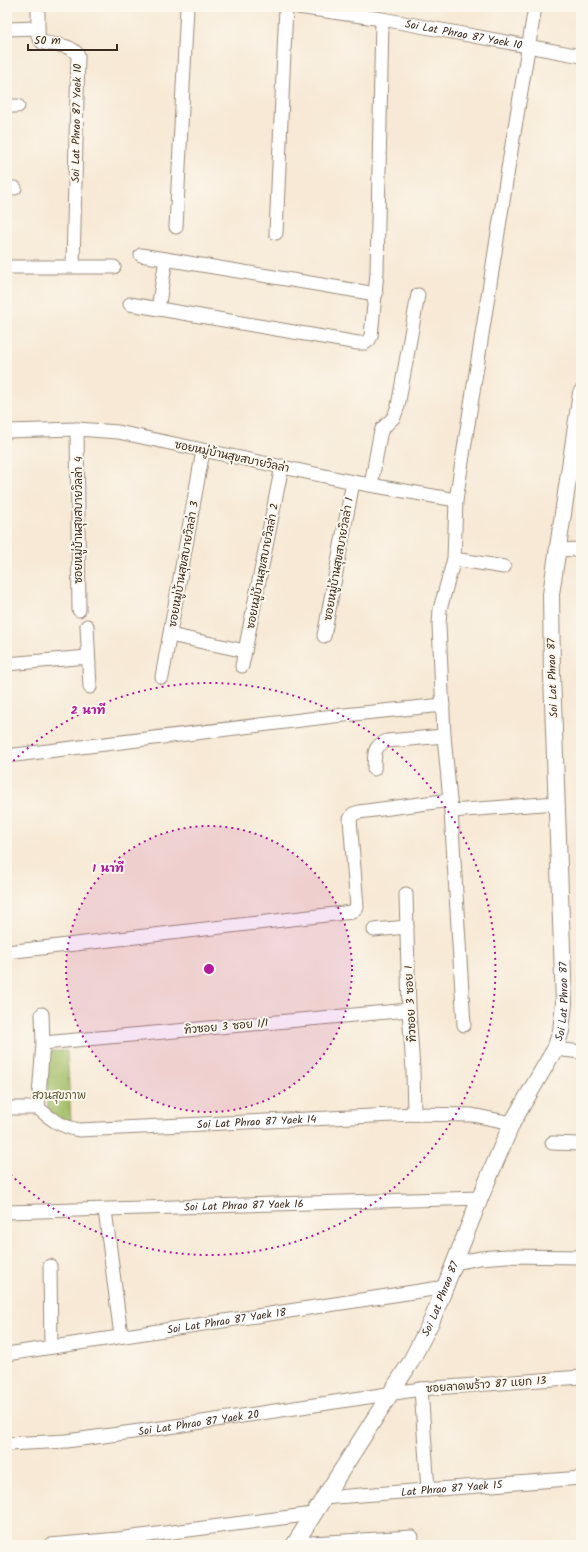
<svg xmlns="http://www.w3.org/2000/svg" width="588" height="1552" font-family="Kalam,'Playpen Sans Thai',sans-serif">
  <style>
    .green { fill: #a2be65; stroke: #6e7442 }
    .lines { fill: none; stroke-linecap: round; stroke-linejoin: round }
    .minor-casing { stroke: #998a7a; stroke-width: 15 }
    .tertiary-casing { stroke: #998a7a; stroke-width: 18 }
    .minor { stroke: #fff; stroke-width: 13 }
    .tertiary { stroke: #fff; stroke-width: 16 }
    .ring { fill: none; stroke: #b5179e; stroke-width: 2; stroke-dasharray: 2 4 }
    .labels { text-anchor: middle; stroke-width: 4; stroke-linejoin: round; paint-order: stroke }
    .street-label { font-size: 11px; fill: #3b2a1e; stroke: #fbf7ec }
    .park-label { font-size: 11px; fill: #5a5633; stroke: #fbf7ec }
    .centre { fill: #b5179e; stroke: #fbf7ec; stroke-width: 2 }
    .ring-label { font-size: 12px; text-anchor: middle; font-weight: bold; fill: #b5179e; stroke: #fbf7ec; stroke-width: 4; stroke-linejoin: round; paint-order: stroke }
  </style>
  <rect width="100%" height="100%" fill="#fbf7ec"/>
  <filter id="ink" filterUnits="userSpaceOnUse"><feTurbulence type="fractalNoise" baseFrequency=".025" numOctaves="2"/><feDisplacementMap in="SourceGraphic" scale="8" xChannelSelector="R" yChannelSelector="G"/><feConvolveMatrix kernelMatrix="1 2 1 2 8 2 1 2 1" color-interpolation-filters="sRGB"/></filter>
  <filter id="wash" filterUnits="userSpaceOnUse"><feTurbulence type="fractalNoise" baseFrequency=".012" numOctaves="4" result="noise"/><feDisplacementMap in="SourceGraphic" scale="16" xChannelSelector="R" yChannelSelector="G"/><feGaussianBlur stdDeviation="0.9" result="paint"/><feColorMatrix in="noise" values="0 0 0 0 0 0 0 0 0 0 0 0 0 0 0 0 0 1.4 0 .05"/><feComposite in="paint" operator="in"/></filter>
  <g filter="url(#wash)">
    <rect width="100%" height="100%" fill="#f7e9d5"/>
    <path class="green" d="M47 1051H67L71 1122 48 1112Z"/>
  </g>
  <g filter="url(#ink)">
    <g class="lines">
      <g class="minor-casing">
        <g id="minor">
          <path d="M38 7V36L42 42C54 46 70 43 78 55L73 266"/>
          <path id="s1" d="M298 7 382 19 581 56"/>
          <path d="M7 29 38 28"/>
          <path d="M7 106H18"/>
          <path d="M7 188H15"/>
          <path d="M176 227 187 7"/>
          <path d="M276 233 286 7"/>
          <path d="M141 255 376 294"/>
          <path d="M7 267H114"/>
          <path d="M130 304 358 343H365L369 340 371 336 377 273 382 19"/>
          <path d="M158 309 166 259"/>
          <path d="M77 429 79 610"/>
          <path d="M7 431 77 429 118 432 353 482 456 500"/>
          <path d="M371 485 380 435 382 429 394 417 398 406 418 295"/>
          <path d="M558 550 581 549"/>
          <path d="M454 559 504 567"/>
          <path d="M87 626 90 687"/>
          <path d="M170 635 245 651"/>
          <path d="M324 636 353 482"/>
          <path d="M7 664 88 657"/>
          <path d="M242 666 282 466"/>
          <path d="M162 677 203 451"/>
          <path d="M7 756 334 716 443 705"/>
          <path d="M374 769C375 756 372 746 387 741L444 736"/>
          <path d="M451 811 557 803"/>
          <path d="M406 894 409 1010 413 1070 414 1114"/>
          <path d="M374 930 407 927"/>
          <path d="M7 952 352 912 357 907 350 819 353 814 359 812 450 800"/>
          <path d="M42 1014 43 1043"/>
          <path d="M464 1025 451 811 444 736 439 625 440 609 454 559 456 500 508 169 535 7"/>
          <path d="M555 1049 581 1052"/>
          <path id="s2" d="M7 1108H38C52 1120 60 1126 79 1130L414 1114 472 1115 512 1123"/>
          <path d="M38 1108 43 1043 409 1010"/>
          <path d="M552 1143 581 1144"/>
          <path d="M105 1210 121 1336"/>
          <path id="s3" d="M7 1212 480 1198"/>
          <path d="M455 1263 480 1258 507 1256 581 1257"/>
          <path d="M50 1266 51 1347"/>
          <path id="s4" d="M7 1354 446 1287"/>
          <path d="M421 1389 428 1490"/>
          <path id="s5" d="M7 1444 67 1441 169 1427 421 1389 581 1377"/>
          <path id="s6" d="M323 1498 581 1478"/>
          <path d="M295 1544 412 1537"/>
          <path d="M50 1545 118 1539 313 1514"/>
        </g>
      </g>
      <g class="tertiary-casing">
        <g id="tertiary">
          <path id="s7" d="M294 1545 410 1363 432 1320 480 1198 512 1123 555 1049 561 1031 564 1003 552 675 551 594 581 393"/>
        </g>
      </g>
      <use href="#minor" class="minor"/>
      <use href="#tertiary" class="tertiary"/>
    </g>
  </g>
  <circle cx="209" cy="969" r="143" fill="#b5179e" fill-opacity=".12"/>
  <g class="ring">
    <circle cx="209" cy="969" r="143"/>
    <path d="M9 765A286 286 0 1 1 9 1173"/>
  </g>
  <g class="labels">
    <g class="street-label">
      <text dy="4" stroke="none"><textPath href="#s1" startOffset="168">Soi Lat Phrao 87 Yaek 10</textPath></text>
      <text transform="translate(76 123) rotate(-89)" y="4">Soi Lat Phrao 87 Yaek 10</text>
      <text transform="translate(232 456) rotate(12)" y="4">ซอยหมู่บ้านสุขสบายวิลล่า</text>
      <text transform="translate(78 520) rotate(-90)" y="4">ซอยหมู่บ้านสุขสบายวิลล่า 4</text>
      <text transform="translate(338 559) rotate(-80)" y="4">ซอยหมู่บ้านสุขสบายวิลล่า 1</text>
      <text transform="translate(183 564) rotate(-80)" y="4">ซอยหมู่บ้านสุขสบายวิลล่า 3</text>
      <text transform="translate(262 566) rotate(-79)" y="4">ซอยหมู่บ้านสุขสบายวิลล่า 2</text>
      <text transform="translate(552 678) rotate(-92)" y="4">Soi Lat Phrao 87</text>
      <text dy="4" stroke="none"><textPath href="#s7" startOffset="611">Soi Lat Phrao 87</textPath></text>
      <text transform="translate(410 1004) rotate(-93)" y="4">ทิวซอย 3 ซอย 1</text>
      <text transform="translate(226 1026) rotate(-5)" y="4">ทิวซอย 3 ซอย 1/1</text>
      <text dy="4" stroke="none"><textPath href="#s2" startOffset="256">Soi Lat Phrao 87 Yaek 14</textPath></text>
      <text dy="4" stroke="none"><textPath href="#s3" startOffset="237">Soi Lat Phrao 87 Yaek 16</textPath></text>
      <text dy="4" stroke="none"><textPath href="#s7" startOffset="287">Soi Lat Phrao 87</textPath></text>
      <text dy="4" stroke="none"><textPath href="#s4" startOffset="222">Soi Lat Phrao 87 Yaek 18</textPath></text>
      <text transform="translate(486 1384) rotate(-4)" y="4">ซอยลาดพร้าว 87 แยก 13</text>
      <text dy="4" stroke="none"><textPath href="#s5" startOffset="193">Soi Lat Phrao 87 Yaek 20</textPath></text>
      <text dy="4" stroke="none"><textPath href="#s6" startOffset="129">Lat Phrao 87 Yaek 15</textPath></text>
    </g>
    <g class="park-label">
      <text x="59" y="1099">สวนสุขภาพ</text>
    </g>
  </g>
  <circle cx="209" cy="969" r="6" class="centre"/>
  <g class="ring-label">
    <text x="88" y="714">2 นาที</text>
    <text x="108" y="872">1 นาที</text>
  </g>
  <rect width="588" height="1552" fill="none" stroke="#fbf7ec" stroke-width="24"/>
  <path d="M28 44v6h89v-6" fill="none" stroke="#3b2a1e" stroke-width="2"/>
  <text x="34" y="44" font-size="12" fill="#3b2a1e" stroke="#fbf7ec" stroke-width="3" paint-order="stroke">50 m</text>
</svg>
